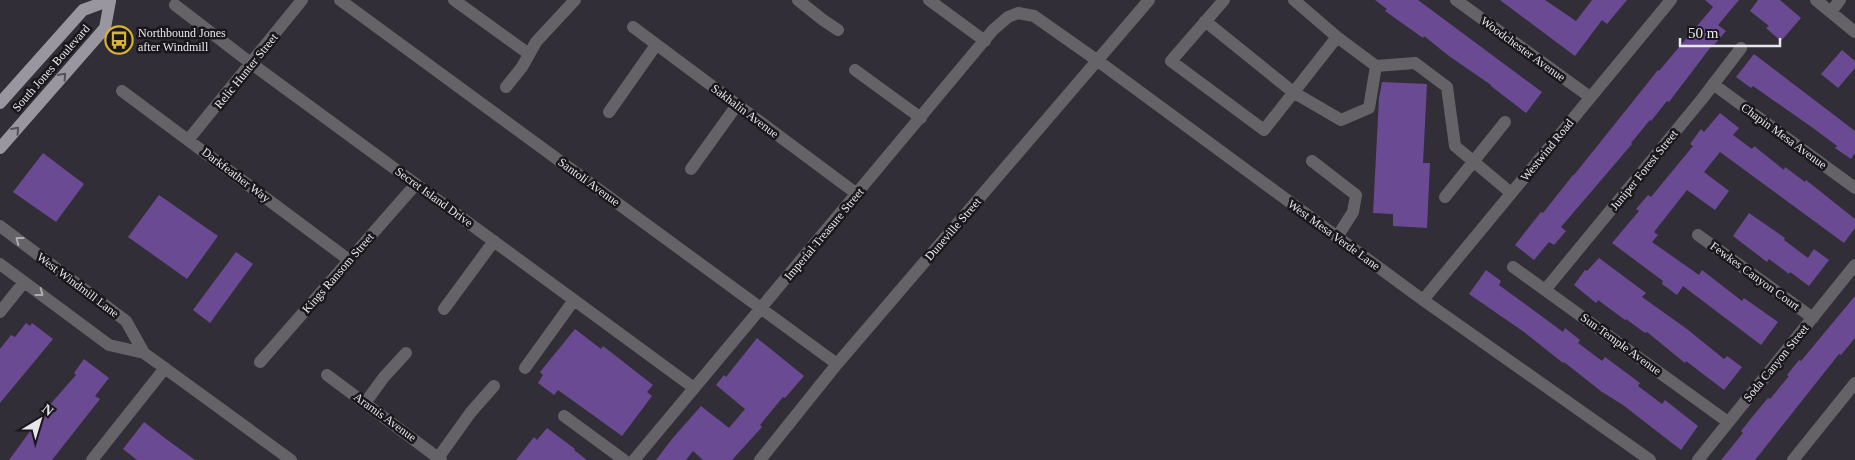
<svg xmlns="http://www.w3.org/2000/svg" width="1855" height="460" font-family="'Times New Roman',serif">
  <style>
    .building { fill: #6a4b93 }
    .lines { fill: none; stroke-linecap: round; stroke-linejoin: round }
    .minor { stroke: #656368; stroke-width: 12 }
    .major { stroke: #99969f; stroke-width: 12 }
    .oneway { stroke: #535056 }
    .oneway2 { stroke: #adabb1 }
    .labels { text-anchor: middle; stroke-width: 5; stroke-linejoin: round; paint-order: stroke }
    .poi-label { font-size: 12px; fill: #e8e6ec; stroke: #19171b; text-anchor: start }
    .street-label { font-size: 12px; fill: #e8e6ec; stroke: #19171b }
  </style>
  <rect width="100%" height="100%" fill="#312e37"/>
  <path class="building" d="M1375 0H1418L1542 92 1526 113 1491 86V85L1449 56 1424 36 1423 38 1385 11 1387 9Z
    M1500 0H1545L1576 21 1592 0H1627L1607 24 1602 20 1575 56Z
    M1705 0H1739L1718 25 1726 31 1714 45 1713 44 1669 102 1667 101 1651 121 1650 120 1631 143 1632 144 1561 227 1566 231 1554 245 1549 242 1534 260 1515 245 1541 212 1543 213 1573 175H1574L1658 70 1659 71 1713 7Z
    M1758 0H1780L1801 18 1781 41 1766 28 1769 26 1750 11Z
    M1842 50 1855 61V68L1838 88 1821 74Z
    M1754 54 1855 131V153L1851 159 1835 148 1837 146 1813 128 1753 86 1751 88 1736 77Z
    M1382 82 1427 84 1423 163H1430L1427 228 1393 226V214L1373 213 1379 98Z
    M1720 113 1739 128 1733 135 1752 149 1754 146 1784 170 1785 167 1805 182 1806 180 1855 219V228L1844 243 1720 152 1704 172 1729 191 1715 210 1687 190 1654 232 1658 235 1652 242 1679 261 1699 275 1702 270 1742 301 1744 298 1778 322 1761 345 1683 286 1677 295 1662 284 1663 281 1612 243 1639 211 1636 209 1648 195 1651 197 1693 146 1690 144 1701 129 1704 132Z
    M43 153 84 184 56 222 13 192Z
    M159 195 218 236 187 279 128 237Z
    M1749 213 1785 238 1784 240 1808 258 1814 249 1829 260 1809 286 1790 272 1789 274 1769 259 1767 262 1733 236Z
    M236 252 253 264 210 323 193 310Z
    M1599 258 1646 293 1642 297 1687 329 1724 359 1727 356 1742 367 1724 390 1686 361 1685 363 1647 332 1645 333 1626 319 1625 320 1598 300 1596 303 1574 285 1585 270 1587 271Z
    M1486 270 1501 281 1499 285 1563 332 1565 328 1580 340 1578 343 1602 361 1605 357 1640 383 1638 386 1662 404 1665 400 1698 426 1681 450 1623 405 1602 392 1564 362 1563 363 1524 332 1469 294Z
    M1855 296V338L1841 355 1839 354 1755 460H1721L1743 433 1741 431 1753 416 1768 398 1770 399 1789 376 1787 375 1799 360 1801 361Z
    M26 323 30 326 32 323 53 339 0 403V349L11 335 15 337Z
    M575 329 601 349 603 346 653 385 647 392 652 396 622 436 558 390 554 395 538 383 543 375 540 372Z
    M757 338 804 376 785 398 783 397 760 425 762 427 732 460H703L693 451 686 460H656L672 439 701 406 729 428 745 409 716 385 724 375 726 377Z
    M84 359 109 378 95 396 100 399 52 460H9L31 430 48 409 47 408 76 375 74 373Z
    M144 422 166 439 195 460H137L123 449Z
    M547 428 575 449 574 450 587 460H516L534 437 537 440Z"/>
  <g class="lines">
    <path class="minor" d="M340 0 837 364
      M454 0 529 54
      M798 0 823 20 838 30
      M929 0 985 41
      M1224 0 1171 61 1264 130 1337 37
      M1294 0 1337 37 1376 66 1415 63 1447 87 1455 146 1511 193
      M1456 0 1590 97
      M1816 0 1855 32
      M175 5 252 64 694 388
      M1831 12 1840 0
      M1205 21 1293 92 1341 120 1369 108 1376 66
      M633 27 857 194
      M855 70 921 118
      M1713 84 1855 188
      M506 87 522 67 536 42 575 0
      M122 91 349 260
      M609 112 656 45
      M188 140 302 0
      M1312 161 1356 195 1353 212 1337 237
      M691 169 737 105
      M1445 197 1505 122
      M0 226 126 321 144 353 291 460
      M1698 235 1813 318
      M0 264 109 345 144 353
      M1513 267 1728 422
      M1545 290 1702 99 1741 48
      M1423 300 1671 0
      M444 309 494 241
      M0 312 24 282
      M260 362 416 184
      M525 368 574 300
      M327 375 441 460
      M365 403 384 377 406 353
      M564 416 624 460
      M438 458 471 412 494 386
      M92 460 165 368
      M634 460 993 30 1008 17 1018 13 1034 16 1098 61 1423 300 1650 460
      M760 460 837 364 1149 0
      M1698 460 1855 265
      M1793 460 1855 383"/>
    <path class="major" d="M0 103 83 10 110 0
      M0 148 105 28 110 1"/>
  </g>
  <defs><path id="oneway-chevron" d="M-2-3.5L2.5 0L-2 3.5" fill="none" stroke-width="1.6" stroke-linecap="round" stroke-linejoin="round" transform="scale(1.25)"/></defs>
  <g class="oneway">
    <use href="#oneway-chevron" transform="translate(63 76) rotate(-49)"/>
    <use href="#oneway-chevron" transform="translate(16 130) rotate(-48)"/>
  </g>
  <g class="oneway2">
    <use href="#oneway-chevron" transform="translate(19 240) rotate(-143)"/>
    <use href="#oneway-chevron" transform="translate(40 293) rotate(37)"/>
  </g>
  <defs>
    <g id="bus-ring" transform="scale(1.4375)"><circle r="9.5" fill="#19171b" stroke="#d8b434" stroke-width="1.5"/><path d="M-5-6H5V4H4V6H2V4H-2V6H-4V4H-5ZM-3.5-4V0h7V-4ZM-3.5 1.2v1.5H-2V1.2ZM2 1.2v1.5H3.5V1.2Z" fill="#d8b434"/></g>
  </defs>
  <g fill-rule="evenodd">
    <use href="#bus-ring" x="119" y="40"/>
  </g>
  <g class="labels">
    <g class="poi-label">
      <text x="138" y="37">Northbound Jones<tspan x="138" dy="14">after Windmill</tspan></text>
    </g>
    <g class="street-label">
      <text transform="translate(1523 49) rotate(36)" y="4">Woodchester Avenue</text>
      <text transform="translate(51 68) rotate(-49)" y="4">South Jones Boulevard</text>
      <text transform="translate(246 71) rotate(-51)" y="4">Relic Hunter Street</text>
      <text transform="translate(745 111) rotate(37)" y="4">Sakhalin Avenue</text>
      <text transform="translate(1784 136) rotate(36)" y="4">Chapin Mesa Avenue</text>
      <text transform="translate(1547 150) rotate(-51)" y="4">Westwind Road</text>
      <text transform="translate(1644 170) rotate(-51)" y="4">Juniper Forest Street</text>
      <text transform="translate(236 175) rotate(37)" y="4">Darkfeather Way</text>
      <text transform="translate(589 182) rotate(36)" y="4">Santoli Avenue</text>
      <text transform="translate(434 197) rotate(36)" y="4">Secret Island Drive</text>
      <text transform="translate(953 229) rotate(-49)" y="4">Duneville Street</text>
      <text transform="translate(824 234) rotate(-50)" y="4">Imperial Treasure Street</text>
      <text transform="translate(1334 235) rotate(36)" y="4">West Mesa Verde Lane</text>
      <text transform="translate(338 273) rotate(-49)" y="4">Kings Ransom Street</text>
      <text transform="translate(1755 276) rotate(36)" y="4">Fewkes Canyon Court</text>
      <text transform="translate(78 285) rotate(37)" y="4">West Windmill Lane</text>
      <text transform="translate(1621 344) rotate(36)" y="4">Sun Temple Avenue</text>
      <text transform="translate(1776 363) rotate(-51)" y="4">Soda Canyon Street</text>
      <text transform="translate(385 417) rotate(36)" y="4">Aramis Avenue</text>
    </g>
  </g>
  <g transform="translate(40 420) rotate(38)" stroke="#19171b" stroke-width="4" paint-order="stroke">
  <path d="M0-4L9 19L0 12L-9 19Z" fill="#e8e6ec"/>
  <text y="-8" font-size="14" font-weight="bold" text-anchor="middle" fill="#e8e6ec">N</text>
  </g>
  <path d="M1680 38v8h100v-8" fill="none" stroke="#e8e6ec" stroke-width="2.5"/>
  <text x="1688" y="38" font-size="15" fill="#e8e6ec" stroke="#19171b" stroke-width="4" paint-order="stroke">50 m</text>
</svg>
